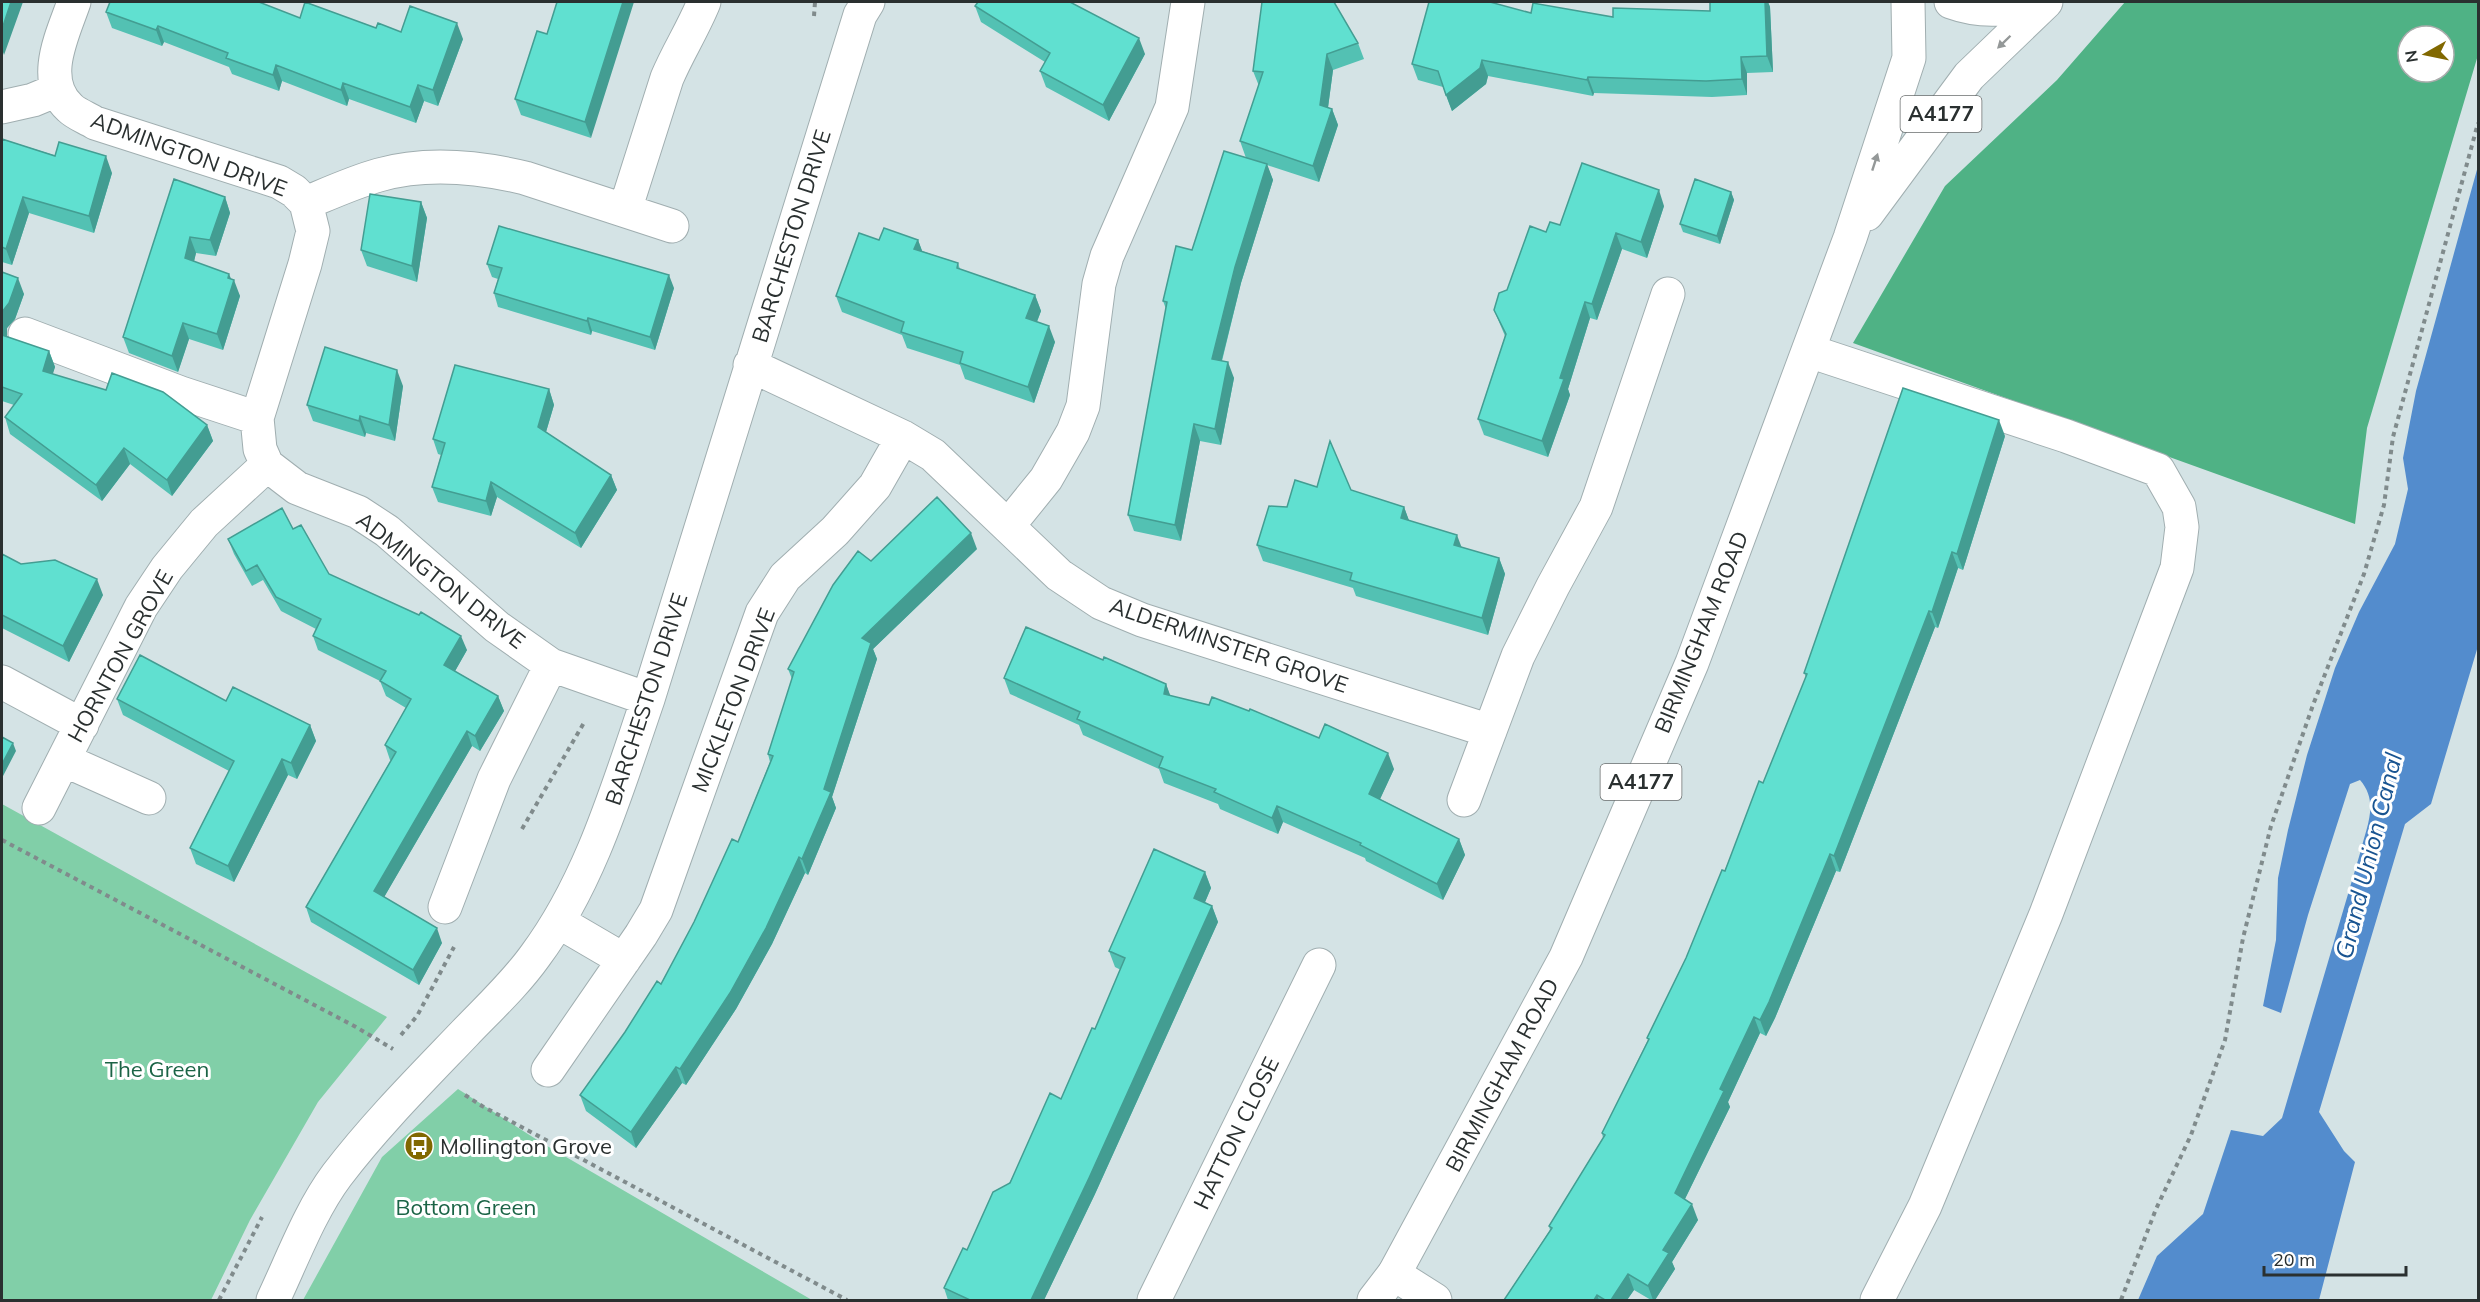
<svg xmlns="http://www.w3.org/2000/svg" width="2480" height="1302" font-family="Mulish,sans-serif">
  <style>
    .green { fill: #81cfa8 }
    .forest { fill: #4fb285; fill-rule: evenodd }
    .water { fill: #538ccd }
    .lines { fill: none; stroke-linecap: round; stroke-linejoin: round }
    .minor-casing { stroke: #a0aeb0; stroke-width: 35 }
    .highway-casing { stroke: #a0aeb0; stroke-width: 35 }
    .path { stroke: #808b8c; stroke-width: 4; stroke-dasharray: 4.5 4.5; stroke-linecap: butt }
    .minor { stroke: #fff; stroke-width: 33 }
    .highway { stroke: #fff; stroke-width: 33 }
    .wall { fill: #53c1b3 }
    .shaded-wall { fill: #439d92 }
    .building { fill: #60e0d0; stroke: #439d92; stroke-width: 1.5 }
    .oneway { fill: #949898 }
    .labels { text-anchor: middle; stroke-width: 6; stroke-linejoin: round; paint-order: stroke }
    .shield { fill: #fff; stroke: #6a6e6e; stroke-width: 1.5 }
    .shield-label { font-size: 21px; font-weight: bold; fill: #2a3030 }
    .street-label { font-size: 22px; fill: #2a3030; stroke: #fff }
    .park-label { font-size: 22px; fill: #1b6446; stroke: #fff }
    .poi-label { font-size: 22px; fill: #2a3030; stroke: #fff; text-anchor: start }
    .water-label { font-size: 24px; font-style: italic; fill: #195491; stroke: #fff }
  </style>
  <rect width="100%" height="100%" fill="#d4e3e5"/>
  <path class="green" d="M2 804 387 1017 318 1102 250 1220 211 1300H2Z
    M458 1089 542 1143 812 1300H303L382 1157Z"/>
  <path class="forest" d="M2125 2H2478V55L2367 428 2355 524 1853 343 1945 186 2057 80ZM2408 36H2444V72H2408Z"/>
  <path class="water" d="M2478 166V646L2431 804 2405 824 2319 1112 2344 1151 2355 1162 2319 1300H2138L2157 1256 2203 1214 2231 1130 2263 1136 2282 1118 2361 850C2367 825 2379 802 2360 780L2350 784 2308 915 2281 1013 2263 1006 2276 940 2278 878 2288 830 2307 755 2335 668 2359 612 2395 544 2408 489 2403 458 2416 391Z"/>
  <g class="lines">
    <g class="minor-casing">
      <path id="minor" d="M74 2C63 34 39 80 70 108 76 114 87 118 95 123L279 182 294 191 306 203 313 231 305 264 257 418 260 449 267 465 297 488 358 512 387 531 497 627 551 665 648 699
        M2 107 33 100 57 90
        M306 203C330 193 354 182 379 175 425 162 479 167 525 178L672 226
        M625 210 667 78C678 52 693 29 704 2
        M25 334 181 393 257 418
        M1809 351 2066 436 2158 470 2179 507 2182 527 2177 568 2046 914 1925 1206 1877 1300
        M750 365 903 437 933 455 1059 575 1101 603 1142 620 1490 731
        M1008 526 1046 479 1073 432 1083 406 1099 284 1107 256 1172 107 1188 2
        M2 682 82 725
        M64 760 149 798
        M1464 800 1518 656 1553 586 1596 507 1668 294
        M39 808 141 607 167 568 204 523 267 465
        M445 907 494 779 551 665
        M559 922 624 960
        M548 1070 641 935 656 910 762 613 785 577 835 531 875 486 903 437
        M1394 1274 1435 1300
        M273 1300C292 1260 310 1211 337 1175 376 1124 421 1079 465 1033 489 1008 515 984 535 956 591 881 618 786 648 699L860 15 868 2
        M1154 1300 1319 965"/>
    </g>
    <g class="highway-casing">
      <path id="highway" d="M1951 2C1984 14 2010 9 2043 2
        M1867 214 1969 76 2046 2
        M1374 1300 1394 1274 1566 957 1692 663 1850 238 1909 58 1908 2"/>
    </g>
    <path class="path" d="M814 16 815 2
      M522 829 585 721
      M2 840 356 1027 393 1049
      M401 1035 417 1016 454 947
      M465 1095 482 1106 847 1300
      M219 1300 262 1217
      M2121 1300 2156 1209 2191 1135 2225 1040 2243 938 2271 826 2313 705 2364 574 2384 505 2393 437 2478 123"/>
    <use href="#minor" class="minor"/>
    <use href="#highway" class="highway"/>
  </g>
  <path class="wall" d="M557 2 591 138 521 115 515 99 547 34Z
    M1710 2H1768L1770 7 1773 72 1747 73V95L1712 97 1594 93 1593 96 1488 76 1486 84 1452 111 1443 87 1418 80 1412 64 1531 13 1613 17 1710 11Z
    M975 6 1145 54 1109 121 1046 87 1040 71 1045 62 981 22Z
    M106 12 300 18 401 32 463 39 438 106 424 101 416 123 349 99 347 106 282 81 279 91 232 74 229 67 164 42 162 46 112 28Z
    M1358 43 1364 59 1333 70 1328 108 1332 109 1338 125 1319 182 1267 165 1273 180 1241 283 1222 361 1234 378 1221 445 1200 441 1181 541 1134 531 1128 515 1166 309 1163 301 1246 158 1240 141 1259 86 1253 71Z
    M2 139 112 173 94 233 29 213 12 265 2 262Z
    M174 179 225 197 230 213 216 256 196 253 194 261 231 279 240 296 223 350 189 339 178 372 129 353 123 337Z
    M1731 192 1734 200 1720 244 1683 232 1680 224Z
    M421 202 427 218 417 282 367 266 361 250Z
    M1664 206 1647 258 1622 249 1597 320 1590 318 1568 389 1570 395 1548 457 1484 435 1478 419 1505 336 1494 310 1546 232 1560 225Z
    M879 240H918L922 251 958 263 960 269 1035 295 1041 311 1037 322 1055 342 1034 403 965 379 960 365 907 348 902 335 842 312 836 296Z
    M487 264 674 288 655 350 592 331 591 335 498 307 494 293 498 279 492 277Z
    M2 272 24 294 15 319 7 328V337L49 351 55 367 52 374 207 425 213 441 172 496 130 464 102 501 10 434 5 417 14 405 2 401Z
    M403 386 395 441 366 433 365 437 313 421 307 405Z
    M549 389 554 405 546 432 611 475 617 490 581 548 497 497 491 516 438 502 432 487 441 455 438 454 433 439Z
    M2005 436 1963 570 1958 568 1938 628 1935 627 1840 872 1836 871 1775 1018 1766 1036 1760 1033 1728 1102 1730 1107 1685 1199 1698 1220 1672 1262 1675 1269 1655 1300H1651L1634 1290 1627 1300H1504L1550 1230 1549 1226 1603 1138 1602 1133 1648 1040 1647 1038 1686 958 1763 783 1806 677 1804 673Z
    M1317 487 1351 490 1404 507 1409 521 1461 547 1499 558 1505 574 1488 635 1356 596 1353 588 1263 561 1257 545 1287 507Z
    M293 529 329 574 467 650 455 671 498 696 504 711 480 751 472 746 384 897 442 943 419 985 311 922 306 907 391 760H390L385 745 406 708 386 696 380 681 318 650 313 636 316 629 281 611 263 580 252 586 234 554 228 539Z
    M977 549 873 649 877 659 832 797 836 808 808 875 805 873 772 944 736 1009 686 1085 682 1083 636 1148 586 1111 580 1095 661 984 738 842 770 762 768 754 792 679 788 669 871 561Z
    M2 554 21 564 103 595 69 662 2 628Z
    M1103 660 1166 684 1170 696 1394 769 1380 799 1459 839 1465 855 1443 900 1366 861 1365 858 1283 822 1278 834 1220 809 1218 804 1164 783 1159 769 1083 735 1079 725 1010 694 1004 678Z
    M117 699 226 701 310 725 316 741 297 779 288 775 234 882 196 864 190 848 229 771 123 715Z
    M1205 872 1211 888 1205 902 1212 906 1218 922 1095 1194 1044 1300H948L944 1288 1061 1099 1095 1029 1121 970 1115 967 1109 951Z"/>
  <path class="shaded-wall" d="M11 2H23L4 55 2 49V29Z
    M623 2H634L591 138 585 122Z
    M1765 2H1768L1770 7 1773 72 1767 56Z
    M457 23 463 39 438 106 433 90Z
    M158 26 164 42 162 46 156 30Z
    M1139 38 1145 54 1109 121 1103 105Z
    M1327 54 1333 70 1326 122 1320 105Z
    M1741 57 1747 73V95L1742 79Z
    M1482 60 1488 76 1486 84 1452 111 1446 95Z
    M276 65 282 81 279 91 273 75Z
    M1588 77 1594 93 1593 96 1587 80Z
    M343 83 349 99 347 106 341 90Z
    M418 85 424 101 416 123 410 107Z
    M1332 109 1338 125 1319 182 1313 166Z
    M106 156 112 173 94 233 89 216Z
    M1267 164 1273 180 1241 283 1218 375 1212 359 1235 267Z
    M1659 190 1664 206 1647 258 1641 242Z
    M1731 192 1734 200 1720 244 1717 236Z
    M23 197 29 213 12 265 6 249Z
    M225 197 230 213 216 256 210 240Z
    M421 202 427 218 417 282 412 266Z
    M1616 233 1622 249 1597 320 1592 304Z
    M190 237 196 253 191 274 185 258Z
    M918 240 924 256 914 249Z
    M229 274 233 283 234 280 240 296 223 350 217 334Z
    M669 275 674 288 655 350 650 337Z
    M18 278 24 294 15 319 7 328V339L2 343V312Z
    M1035 295 1041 311 1032 334 1026 318Z
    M1585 302 1590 318 1568 389 1570 395 1548 457 1542 441 1560 378Z
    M588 318 592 331 591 335 587 321Z
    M183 323 189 339 178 372 172 356Z
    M1049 326 1055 342 1034 403 1028 387Z
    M49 351 55 367 49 387 43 371Z
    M1228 362 1234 378 1221 445 1215 429Z
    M397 370 403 386 395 441 389 425Z
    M549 389 554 405 543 442 538 427Z
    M360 416 366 433 365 437 359 421Z
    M1999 420 2005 436 1963 570 1957 554Z
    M1194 424 1200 441 1181 541 1175 525Z
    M207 425 213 441 172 496 167 480Z
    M124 448 130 464 102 501 96 485Z
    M611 475 617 490 581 548 575 533Z
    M491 482 497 497 491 516 486 501Z
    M1404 507 1410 523 1401 518Z
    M971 533 977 549 873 649 877 659 832 797 836 808 808 875 802 859 824 789 862 638Z
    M1457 535 1463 551 1454 545Z
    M1952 552 1958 568 1938 628 1932 612Z
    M1499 558 1505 574 1488 635 1482 618Z
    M97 579 103 595 69 662 63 646Z
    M1929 611 1935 627 1840 872 1834 856Z
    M461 636 467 650 450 680 444 665Z
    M1166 684 1172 700 1164 694Z
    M498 696 504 711 480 751 475 736Z
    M310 725 316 741 297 779 291 763Z
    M467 731 472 746 379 906 374 891Z
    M13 743 16 751 2 778V764Z
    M1388 753 1394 769 1375 810 1369 794Z
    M282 759 288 775 234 882 228 866Z
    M1277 806 1283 822 1278 834 1272 818Z
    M1459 839 1465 855 1443 900 1437 884Z
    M1830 854 1836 871 1775 1018 1766 1036 1760 1020Z
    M799 857 805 873 772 944 736 1009 686 1085 680 1069Z
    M1205 872 1211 888 1200 914 1194 898Z
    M1212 906 1218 922 1095 1194 1044 1300H1031Z
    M437 928 442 943 419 985 413 970Z
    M1754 1017 1760 1033 1728 1102 1730 1107 1680 1209 1675 1193 1720 1089Z
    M676 1067 682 1083 636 1148 631 1132Z
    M1692 1204 1698 1220 1672 1262 1675 1269 1655 1300H1653L1648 1286 1663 1250Z
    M1628 1274 1634 1290 1627 1300H1611Z
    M1597 1295 1599 1300H1594Z"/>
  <path class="building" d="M2 2H11L2 29Z
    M110 2H259L300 18 305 2 376 28 378 23 401 32 410 6 457 23 433 90 418 85 410 107 343 83 341 90 276 65 273 75 226 58 228 53 158 26 156 30 106 12Z
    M557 2H623L585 122 515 99 537 31 547 34Z
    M978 2H1070L1139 38 1103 105 1040 71 1050 53 975 6Z
    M1262 2H1334L1358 43 1327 54 1320 105 1332 109 1313 166 1240 141 1263 72 1253 71Z
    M1429 2H1490L1531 13 1533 3 1613 17V8L1710 11V2H1765L1767 56 1741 57 1742 79 1706 81 1588 77 1587 80 1482 60 1480 68 1446 95 1438 71 1412 64Z
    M2 139 55 156 59 142 106 156 89 216 23 197 6 249 2 247Z
    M1224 151 1267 164 1235 267 1212 359 1228 362 1215 429 1194 424 1175 525 1128 515 1167 302 1163 301 1176 246 1192 250Z
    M1582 163 1659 190 1641 242 1616 233 1592 304 1585 302 1560 378 1564 379 1542 441 1478 419 1506 334 1494 310 1499 293 1507 290 1530 226 1546 232 1550 222 1560 225Z
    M174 179 225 197 210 240 190 237 185 258 229 274 228 278 234 280 217 334 183 323 172 356 123 337Z
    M1695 179 1731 192 1717 236 1680 224Z
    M370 194 421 202 412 266 361 250Z
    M499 226 669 275 650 337 588 318 587 321 494 293 502 268 487 264Z
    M884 228 918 240 914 249 958 263 957 268 1035 295 1026 318 1049 326 1028 387 960 363 963 352 901 332 904 322 836 296 859 233 879 240Z
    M2 272 18 278 9 303 2 312Z
    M2 335 49 351 43 371 106 390 112 373 163 392 207 425 167 480 124 448 96 485 5 417 22 394 2 387Z
    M325 347 397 370 389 425 360 416 359 421 307 405Z
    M455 365 549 389 538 427 611 475 575 533 491 482 486 501 432 487 445 443 433 439Z
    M1903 388 1999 420 1957 554 1952 552 1932 612 1929 611 1834 856 1830 854 1769 1002 1760 1020 1754 1017 1720 1089 1724 1091 1675 1193 1692 1204 1663 1250 1669 1253 1648 1286 1628 1274 1611 1300H1605L1597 1295 1594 1300H1504L1552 1228 1549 1226 1605 1135 1602 1133 1649 1039 1647 1038 1686 958 1722 870 1725 871 1759 781 1763 783 1807 674 1804 673Z
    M1330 441 1351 490 1404 507 1401 518 1457 535 1454 545 1499 558 1482 618 1350 580 1352 573 1257 545 1269 506 1287 507 1295 480 1317 487Z
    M937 497 971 533 862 638 871 643 824 789 831 792 802 859 799 857 766 928 730 993 680 1069 676 1067 631 1132 580 1095 625 1032 657 981 661 984 694 922 732 839 738 842 773 756 768 754 794 672 788 669 833 585 858 551 871 561Z
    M282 508 293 529 301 525 329 574 419 615 421 612 461 636 444 665 498 696 475 736 467 731 374 891 437 928 413 970 306 907 396 752 385 745 411 699 380 681 386 671 313 636 321 619 276 597 257 565 246 571 228 539Z
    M2 554 21 564 55 560 97 579 63 646 2 615Z
    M1026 627 1103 660 1104 657 1166 684 1164 694 1209 705 1212 697 1249 711 1250 709 1319 738 1325 724 1388 753 1369 794 1459 839 1437 884 1360 845 1361 843 1277 806 1272 818 1214 792 1216 789 1159 767 1163 757 1077 719 1080 712 1004 678Z
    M140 655 226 701 233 687 310 725 291 763 282 759 228 866 190 848 234 761 117 699Z
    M2 737 13 743 2 764Z
    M1154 849 1205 872 1194 898 1212 906 1089 1178 1031 1300H970L944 1288 963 1248 967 1250 993 1192 1010 1183 1050 1093 1061 1099 1092 1028 1095 1029 1125 958 1109 951Z"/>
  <defs><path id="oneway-solid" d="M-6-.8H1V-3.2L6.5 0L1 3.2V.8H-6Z" transform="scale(1.5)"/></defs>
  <g class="oneway">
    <use href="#oneway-solid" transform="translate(2004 42) rotate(136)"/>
    <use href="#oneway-solid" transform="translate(1875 162) rotate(-72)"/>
  </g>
  <defs>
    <g id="bus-disc" transform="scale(1.5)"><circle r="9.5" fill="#816800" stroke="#fff"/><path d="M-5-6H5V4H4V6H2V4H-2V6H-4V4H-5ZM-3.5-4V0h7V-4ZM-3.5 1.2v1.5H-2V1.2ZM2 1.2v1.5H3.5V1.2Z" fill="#fff"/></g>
  </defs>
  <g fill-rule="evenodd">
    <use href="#bus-disc" x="419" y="1146"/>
  </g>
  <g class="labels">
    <g class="shield">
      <rect x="1900.5" y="96" width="81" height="36" rx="4.5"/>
      <rect x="1600.5" y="764" width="81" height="36" rx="4.5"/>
    </g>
    <g class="shield-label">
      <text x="1941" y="121">A4177</text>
      <text x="1641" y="789">A4177</text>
    </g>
    <g class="street-label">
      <text transform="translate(189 154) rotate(20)" y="8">ADMINGTON DRIVE</text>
      <text transform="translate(791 236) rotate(-73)" y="8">BARCHESTON DRIVE</text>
      <text transform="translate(441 580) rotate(38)" y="8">ADMINGTON DRIVE</text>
      <text transform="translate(1701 632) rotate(-68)" y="8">BIRMINGHAM ROAD</text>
      <text transform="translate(1229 645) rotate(19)" y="8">ALDERMINSTER GROVE</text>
      <text transform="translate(120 656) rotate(-61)" y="8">HORNTON GROVE</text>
      <text transform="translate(646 699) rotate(-72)" y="8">BARCHESTON DRIVE</text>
      <text transform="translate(733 700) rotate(-69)" y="8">MICKLETON DRIVE</text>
      <text transform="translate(1502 1075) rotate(-62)" y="8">BIRMINGHAM ROAD</text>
      <text transform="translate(1236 1133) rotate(-64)" y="8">HATTON CLOSE</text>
    </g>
    <g class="park-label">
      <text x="157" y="1077">The Green</text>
      <text x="466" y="1215">Bottom Green</text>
    </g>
    <g class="poi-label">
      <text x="440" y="1154">Mollington Grove</text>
    </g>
    <g class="water-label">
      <text transform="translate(2369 856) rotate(-76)" y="8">Grand Union Canal</text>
    </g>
  </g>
  <rect width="2480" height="1302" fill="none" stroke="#2a3030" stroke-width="6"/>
  <g transform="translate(2426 54) rotate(261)"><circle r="28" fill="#ffffff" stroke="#aaacac" stroke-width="1.5"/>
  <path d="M0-4.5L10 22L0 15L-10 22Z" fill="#816800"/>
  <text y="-9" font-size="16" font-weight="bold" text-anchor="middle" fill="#2a3030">N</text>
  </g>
  <path d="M2264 1266v9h142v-9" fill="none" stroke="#2a3030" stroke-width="3"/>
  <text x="2273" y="1266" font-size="18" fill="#2a3030" stroke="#ffffff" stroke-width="4.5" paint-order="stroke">20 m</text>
</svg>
